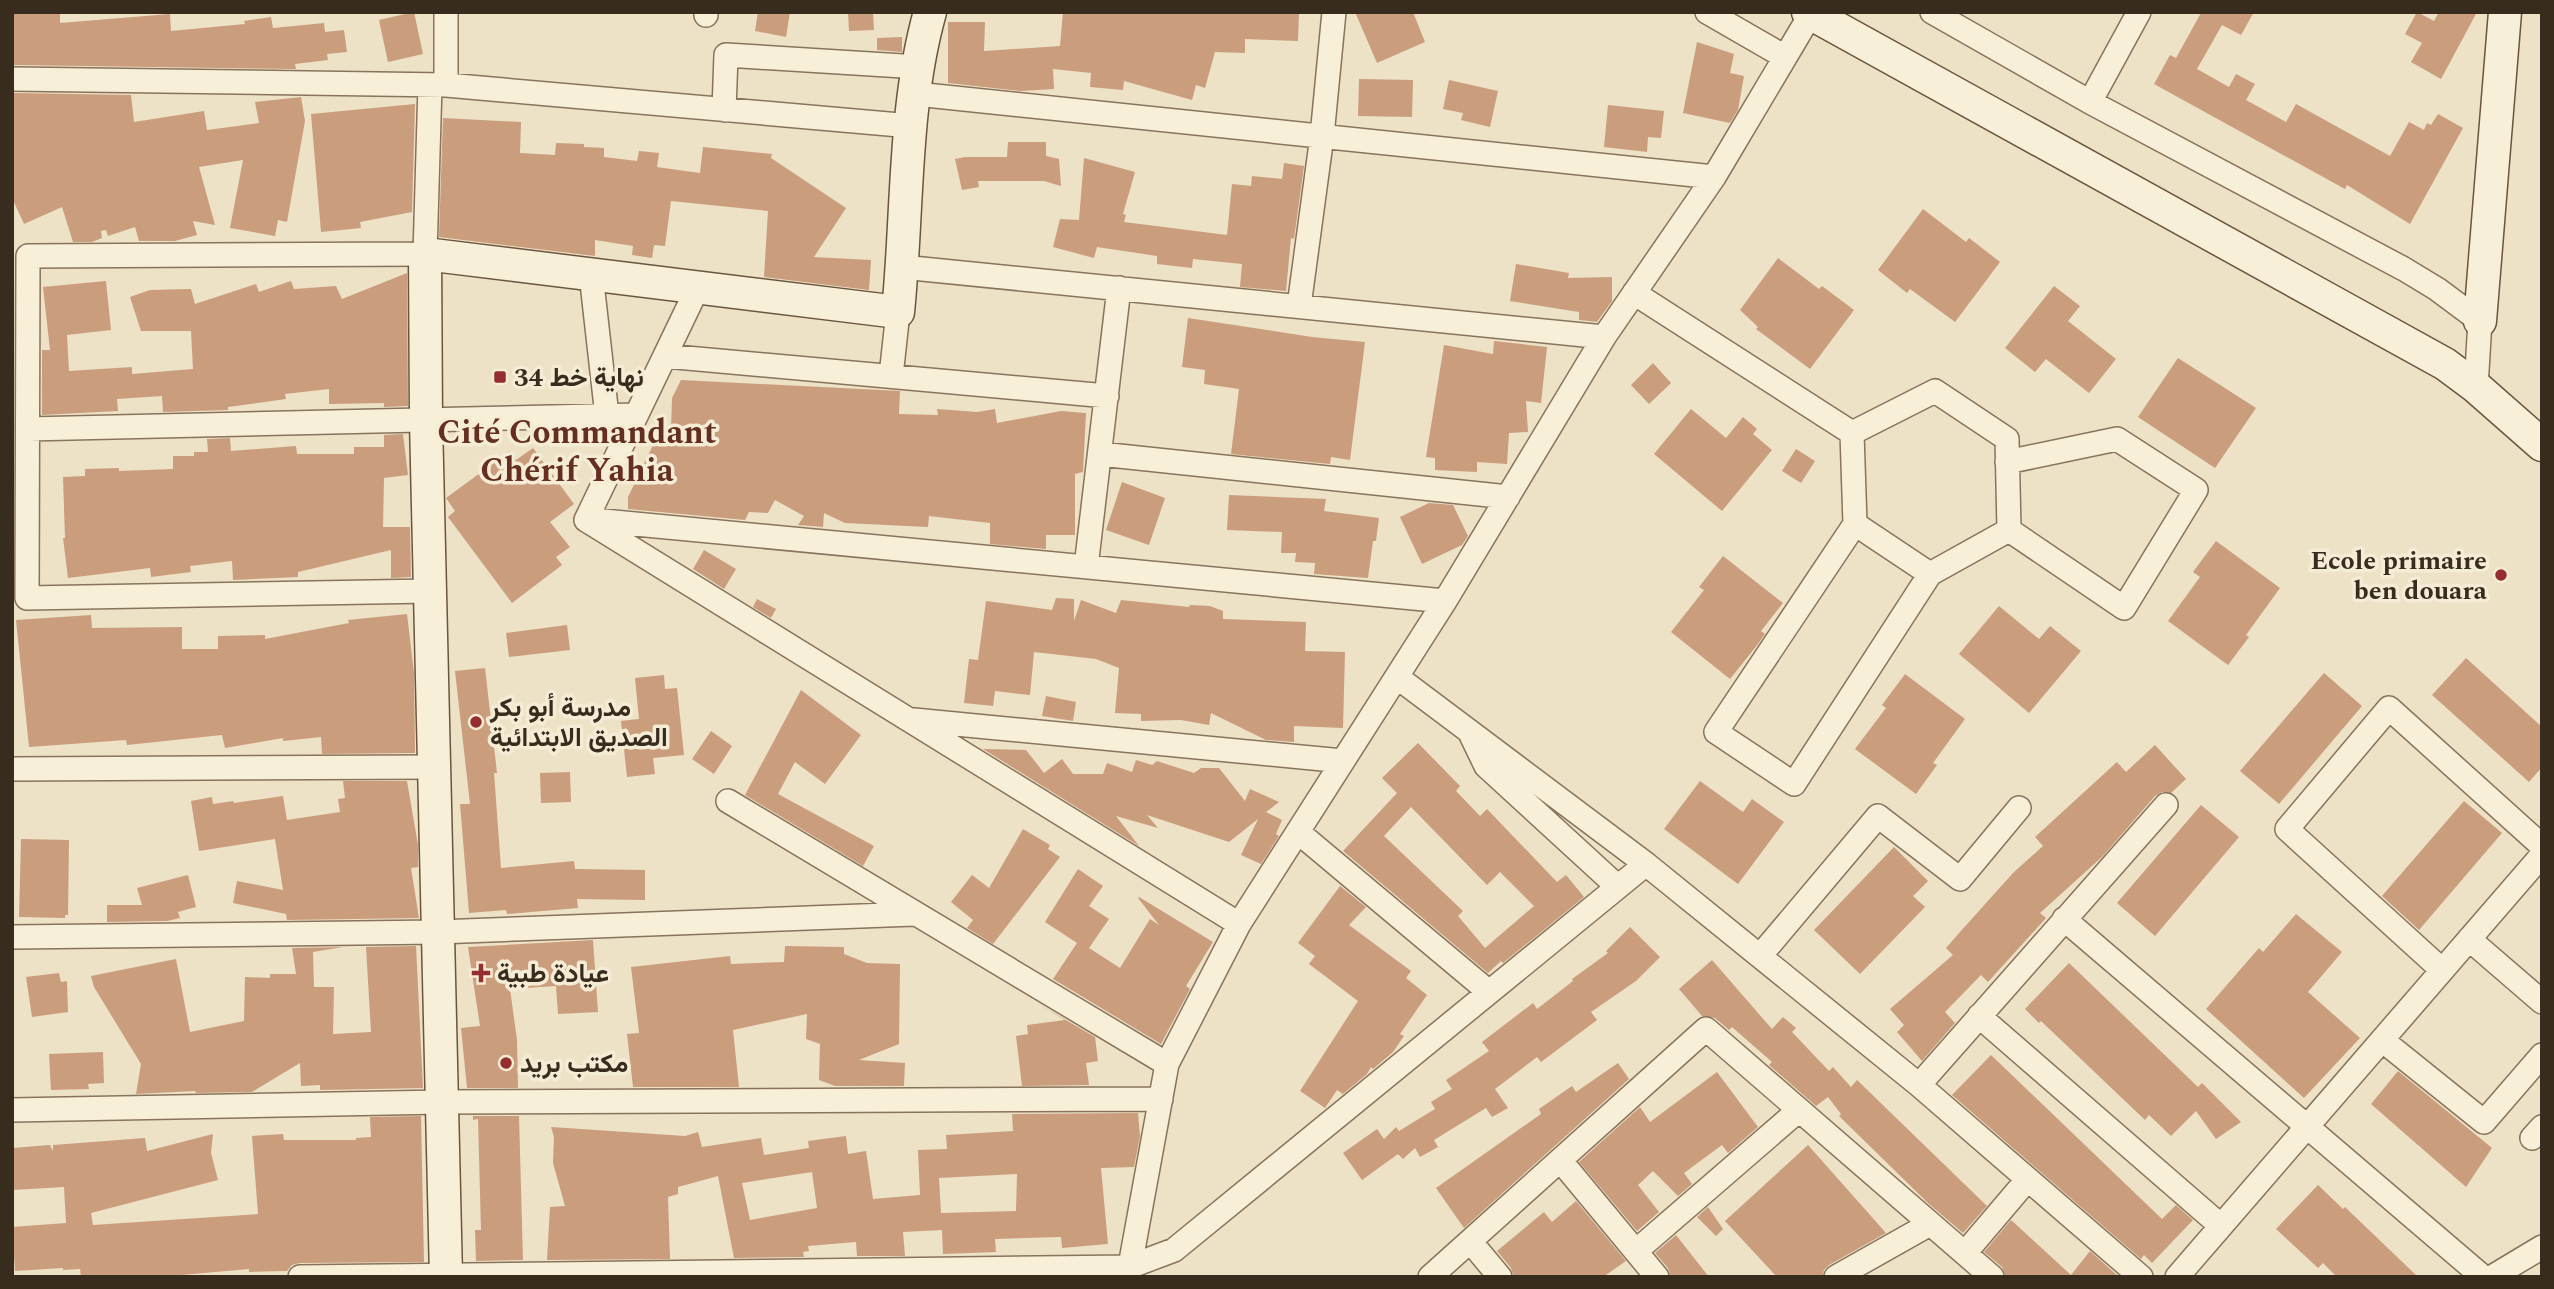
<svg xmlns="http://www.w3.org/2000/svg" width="2554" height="1289" font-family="Spectral,Vazirmatn,serif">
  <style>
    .building { fill: #ca9d7d; fill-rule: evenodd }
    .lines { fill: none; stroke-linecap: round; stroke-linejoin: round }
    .street-casing { stroke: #88735c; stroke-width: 26 }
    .secondary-casing { stroke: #6a553f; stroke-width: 35 }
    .street { stroke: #f8efd9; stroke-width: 23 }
    .secondary { stroke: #f8efd9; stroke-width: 32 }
    .poi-dot { fill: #952e2e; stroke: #f5ecd5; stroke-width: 2.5 }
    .labels { text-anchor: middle; stroke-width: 7; stroke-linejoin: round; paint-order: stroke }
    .poi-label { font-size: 26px; font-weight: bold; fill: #382c1f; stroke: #f5ecd5; text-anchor: start }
    .district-label { font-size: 33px; font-weight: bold; fill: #642e20; stroke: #f5ecd5 }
  </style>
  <rect width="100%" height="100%" fill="#ede1c6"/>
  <path class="building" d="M12 12H60V23L170 14 171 31 245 24 244 21 271 17 273 28 324 23 325 32 344 30 347 52 327 54 328 60 295 64 296 69 12 65Z
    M414 12 423 54 388 62 379 20Z
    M758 12H790L786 37 755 31Z
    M848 12H873L874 30 849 31Z
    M1063 12H1299L1298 41 1245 39V53L1215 52 1205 88 1196 85 1192 100 1124 81 1123 90 1090 87 1091 73 1053 69 1054 89 1021 91 948 83V22H985L984 51 1060 46Z
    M1355 12H1413L1425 42 1377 63Z
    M2198 12H2254L2241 35 2222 25 2197 69 2229 87 2236 74 2255 84 2246 100 2286 122 2296 104 2390 156 2409 122 2424 130 2427 123 2431 125 2438 114 2463 128 2410 224 2347 185 2345 189 2154 84 2170 55 2176 58 2201 13Z
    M2417 12 2434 21 2439 12H2477L2441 79 2411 62 2422 43 2405 34Z
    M902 37V52L877 50V38Z
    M1697 42 1734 54 1730 73 1744 76 1738 110 1730 123 1683 113Z
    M1359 79 1413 80 1412 117 1358 116Z
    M1449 80 1498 91 1490 127 1461 120 1463 113 1443 109Z
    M14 93 131 95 134 122 204 111 207 130 259 123 255 102 301 97 305 121 287 222 278 220 275 236 230 228 243 160 199 167 215 225 193 221 197 235 175 241H139L135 227 108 236 106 230 101 231 102 238 92 242H73L62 207 24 224 12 198Z
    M415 104 412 212 360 222 361 228 321 232 311 114Z
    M1608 105 1664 111 1661 138 1648 137 1647 152 1604 147Z
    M443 118 521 122 520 153 555 155 556 143 584 144V147L604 148V157L637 161 639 151 659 153 657 167 700 173 703 147 772 154 771 158 846 208 814 257 871 260 869 290 764 277 768 211 671 201 665 246 654 245 652 258 632 255 633 246 595 240V256L439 237Z
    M1008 142H1046V156L1059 159 1061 186 1044 181H978L979 187 962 190 955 159 965 157H1007Z
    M1084 158 1135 172 1123 214 1126 215 1124 222 1227 235 1232 184 1251 186 1252 176 1282 179 1284 163 1304 166 1294 239 1291 238 1286 291 1240 287 1242 264 1193 259 1192 268 1157 264V256L1097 247 1094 258 1053 247 1060 219 1079 220Z
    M1923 209 1966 242 1969 238 2000 262 1955 322 1910 289 1907 293 1878 270Z
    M1778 258 1819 289 1822 286 1854 310 1810 369 1756 329 1758 327 1740 310Z
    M1516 264 1569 273 1568 278 1612 277V301L1597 322 1579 320V312L1510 301Z
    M407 273 408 406 384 407V403L329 404V389L285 394 286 399 228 407V410L163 412 162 396 117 399 118 411 42 415V350H50L43 287 106 281 111 330 67 335 69 371 132 367V374L193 369 191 331H141L130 297 150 290 191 289 195 304 256 284 259 292 291 281 294 289 336 286 342 299Z
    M2054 286 2080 306 2068 321 2116 359 2089 393 2046 359 2035 372 2005 348Z
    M1188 318 1312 337 1365 342 1350 460 1331 457 1330 464 1231 454 1239 389 1204 384 1205 370 1182 367Z
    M1494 341 1547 347 1541 403 1526 401 1528 432 1509 433 1507 464 1477 462V472L1435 470V458L1426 457 1444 345 1493 354Z
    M2178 358 2256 408 2215 468 2138 417Z
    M1653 363 1671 383 1649 404 1631 385Z
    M681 380 900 391 899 414 938 415 937 409 977 412 995 409 997 423 1061 411 1086 413 1083 472 1075 474V535H1046V549L990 544V523L929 516 928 527 845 523 824 513 823 527 798 525 804 516 775 500 768 513 749 512 745 520 628 509V497L654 443 666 440 671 430 672 398Z
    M1691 409 1726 438 1743 417 1757 429 1753 434 1772 450 1722 511 1654 454Z
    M403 434 408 475 384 478 383 527H410L411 577 391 578V550L298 572V577L233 580 232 561 190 566 191 572 151 577 150 568 68 578 63 538H65L63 477 85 476V469L119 468V471L173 469V456H194V452H208L207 439 230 438 231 451 296 446 297 454H354V447H384V435Z
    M533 448 574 504 550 522 570 547 556 557 562 565 512 603 448 517 455 511 446 498 510 451 516 460Z
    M1796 449 1815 461 1801 483 1782 471Z
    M1122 482 1165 498 1149 545 1106 530Z
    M1229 495 1326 499 1324 511 1379 518 1376 541H1373L1368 578 1314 574 1315 563 1295 562 1296 553H1281L1282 532 1227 530Z
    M1429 503 1453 505 1468 536 1462 545 1422 564 1400 517Z
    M2216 541 2280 588 2246 635 2249 637 2228 665 2168 621 2200 577 2193 572Z
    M704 550 736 569 724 589 693 569Z
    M1723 556 1783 603 1761 631 1765 634 1758 644 1730 679 1671 632 1704 590 1699 587Z
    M1056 598 1074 599V621L1081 600 1116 613 1121 600 1189 607 1190 605 1210 606 1223 611V619L1306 622 1305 651 1345 652 1343 728 1294 726V742L1266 740 1211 713 1209 725 1181 720 1141 721V714L1115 713 1119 668 1096 659 1034 652 1030 695 995 691 993 706 964 703 969 659 978 660 986 601 1052 610Z
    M757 599 776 609 771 618 753 607Z
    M1999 606 2039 639 2050 626 2081 651 2029 713 1959 654Z
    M407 614 414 673 415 753 322 754 321 737 283 741V738L225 748 222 735 127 745 126 740 29 747 16 620 91 615 92 628 182 627V649H218V636L265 635V639L349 623 348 620Z
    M567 625 570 650 509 657 506 633Z
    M2466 658 2542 727V767L2529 782 2432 695Z
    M485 668 497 773H494L501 868 574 861 575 869 645 870V900L577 899 578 908 507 914 506 910 469 913 460 804H470L455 671Z
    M2324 673 2362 706 2279 804 2240 771Z
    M1905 674 1965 719 1933 763 1937 765 1916 794 1855 749 1886 708 1882 705Z
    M664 675 665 689 677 688 684 755 653 758 655 774 627 777 621 721 639 719 635 678Z
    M801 690 861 735 825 784 795 762 778 794 874 846 863 866 745 795Z
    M1046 696 1076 702 1073 721 1042 716Z
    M711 731 732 746 714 774 692 759Z
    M1418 743 1460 786 1456 791 1480 816 1487 809 1557 882 1566 875 1584 897 1503 963 1501 961 1488 973 1343 851 1397 793 1382 778ZM1411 807 1487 885 1500 872 1534 906 1485 948 1458 916 1463 911 1384 836Z
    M2155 745 2186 779 2171 793 2162 792 2155 796 2103 856 2040 913 2046 918 1988 982 1981 975 1945 1012 1955 1023 1922 1061 1897 1032 1904 1025 1890 1009 1953 955 1946 948 1960 932 2013 873 2043 846 2035 837 2117 762 2126 772Z
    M983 749 1026 750 1044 773 1062 759 1073 774H1103L1107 763 1132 772 1136 760 1152 765 1157 761 1194 773 1201 768H1219L1245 801 1250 789 1279 802 1266 812 1282 820 1276 834 1279 836 1261 864 1241 855 1258 819 1229 842 1147 815 1158 828 1116 816 1139 846Z
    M570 772 571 802 541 803 540 773Z
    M343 781H407L418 845V867L411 868 419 918 287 920 286 914 233 903 237 881 283 890 275 839 199 851 191 801 212 797 213 804 233 801 234 803 283 796 287 820 340 812 338 799 345 798Z
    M1700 781 1743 812 1752 799 1784 822 1738 884 1664 829Z
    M2464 801 2502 833 2419 930 2382 896Z
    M2201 805 2239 837 2155 936 2117 903Z
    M1023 829 1050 845 1048 849 1060 857 993 944 967 928 973 920 951 902 972 875 989 888Z
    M21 839 69 840 68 915H65V918L19 917Z
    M1894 847 1928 881 1913 896 1925 907 1860 974 1814 930Z
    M1078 869 1103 886 1089 906 1109 919 1089 948 1120 968 1150 919 1159 925 1138 898 1139 897 1213 942 1186 986 1190 989 1161 1044 1053 979 1077 943 1045 922Z
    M188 875 196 907 178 912 180 918 167 921 107 922V905H142L137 888Z
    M1340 886 1366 907 1349 925 1411 971 1406 978 1427 995 1400 1034 1404 1036 1393 1052 1373 1069 1371 1067 1367 1074 1343 1094 1337 1090 1325 1108 1300 1091 1358 1001 1309 964 1315 956 1298 943Z
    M2296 914 2342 952 2308 992 2360 1038 2304 1098 2206 1009 2259 948 2263 952Z
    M1630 927 1660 957 1636 981 1591 1012 1597 1020 1541 1062 1537 1057 1495 1089 1508 1108 1492 1117 1486 1108 1434 1140 1438 1147 1420 1157 1415 1148 1403 1159 1398 1154 1362 1180 1343 1153 1377 1129 1384 1139 1396 1127 1399 1131 1435 1109 1431 1102 1452 1089 1446 1080 1489 1051 1482 1042 1533 1003 1537 1009 1573 981 1572 979 1608 953 1606 951Z
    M593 940 598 1012 558 1014 556 986 510 989 517 1040 518 1088H467L461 1028 480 1026 468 947Z
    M416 946 423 1088 320 1090V1085L301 1086 300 1063 252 1092 196 1093 195 1091 136 1094 141 1064 94 987 91 976 176 959 190 1032 244 1021 245 977 270 978V974H296L292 948 343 947 313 952 314 987H334L333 1034 371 1032 366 947Z
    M785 946 844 947V954L867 963 900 964 899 1044 859 1060 905 1063 904 1086H835L819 1080 820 1044 806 1039 807 1014 733 1030 739 1087H633L627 1034 639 1033 631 967 730 956 731 964 784 962Z
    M1712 960 1772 1029 1783 1017 1796 1028 1792 1032 1829 1071 1833 1067 1851 1087 1857 1080 1987 1206 1963 1233 1929 1204 1839 1116 1841 1114 1828 1097 1816 1106 1769 1065 1772 1062 1732 1027 1729 1030 1715 1018 1702 1016 1679 989Z
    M2069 963 2198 1087 2202 1083 2241 1122 2216 1139 2196 1111 2171 1136 2149 1115 2145 1120 2041 1021 2039 1023 2025 1009Z
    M59 973 61 982 67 981 68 1012 32 1017 26 977Z
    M1037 1003 1095 1037 1098 1061 1086 1063 1089 1085 1022 1086 1016 1036 1028 1034 1027 1025 1065 1020Z
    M103 1052 104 1083 88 1084 89 1089 51 1090 49 1054Z
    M1991 1055 2162 1219 2176 1205 2193 1220 2152 1263 2144 1255 2141 1259 1952 1095Z
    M1618 1063 1629 1079 1464 1228 1436 1188 1541 1114 1539 1109 1572 1086 1576 1092Z
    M2398 1071 2492 1148 2466 1187 2371 1104Z
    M1717 1072 1758 1127 1728 1153 1722 1145 1684 1173 1692 1184 1678 1196 1653 1171 1638 1185 1659 1212 1637 1231 1579 1162 1640 1107 1650 1122Z
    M1138 1113 1140 1136 1134 1167 1101 1168 1108 1244 1062 1248 1061 1237 995 1239 996 1252 943 1254 942 1230 903 1232 905 1256H857L856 1242 808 1246 809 1251 803 1252 804 1257 734 1258 718 1176 678 1187V1194L668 1197 670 1259 547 1260 550 1207 565 1206 553 1163 554 1137 551 1127 685 1136 698 1132 702 1147 761 1138 764 1155 809 1148 808 1141 846 1136 848 1154 866 1151 873 1199 920 1195 918 1150 947 1149 946 1135 1013 1131 1012 1114ZM812 1172 817 1208 750 1220 742 1183ZM1017 1174 1016 1211 941 1213 939 1178Z
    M421 1116 424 1262 300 1263 292 1265 287 1271 249 1272V1269L159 1277H81L80 1269 63 1270V1268L15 1271 12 1227 66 1223 64 1187 12 1190V1148L50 1145 53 1151V1145L145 1138 147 1151 213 1134 211 1153 218 1180 91 1213 93 1225 258 1214 252 1136 283 1134 284 1140H356V1138L371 1137 370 1117Z
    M473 1116H519L523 1260 476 1261 475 1230H481L478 1119 473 1120Z
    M1808 1145 1886 1233 1829 1265 1824 1270 1822 1277H1777L1725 1221Z
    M2318 1185 2343 1209 2345 1207 2418 1277H2337L2323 1263 2318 1268 2276 1229Z
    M1576 1201 1626 1261 1603 1277H1514L1511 1268 1497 1251 1544 1212 1552 1222Z
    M1708 1207 1723 1229 1716 1236 1697 1217Z
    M2011 1220 2071 1275 2090 1251 2119 1277H2006L2002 1267 1984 1252Z
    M1676 1235 1709 1277H1671L1668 1268 1655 1253Z"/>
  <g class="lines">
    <g class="street-casing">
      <path id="street" d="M1707 12 1785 57
        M1932 12 2090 102 2404 269 2437 289 2480 321 2476 387
        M706 15V12
        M12 79 446 85 911 126
        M430 85 425 254 28 256 27 598 430 591
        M446 85V12
        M916 94 1714 177
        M2090 102 2139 12
        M724 110 726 55 919 67
        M902 267 1604 337
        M591 274 607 416
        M698 287 586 520 1239 924
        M1634 293 1852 433
        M1299 306 1322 136 1334 12
        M665 356 1107 396
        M891 376 898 312
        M28 429 636 415
        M1100 454 1508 497
        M2007 462 2117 439 2196 490 2124 608 2009 530
        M593 520 1445 601
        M1855 524 1930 574 2009 530 2007 439 1935 391 1852 433 1855 524 1716 732 1794 784 1930 574
        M1086 567 1119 288
        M1397 677 1646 864 1919 1085 2141 1277
        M914 720 1343 761
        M1471 735 1486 766 1618 887
        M12 769 434 767
        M728 801 1167 1064
        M1298 832 1489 992
        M2064 919 2483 1277
        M12 937 438 932 914 914
        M2469 939 2542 1002
        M1760 956 1878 816 1960 879 2019 808
        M2442 970 2287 829 2389 708 2542 846
        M1979 1016 2221 1226
        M2382 1040 2484 1122 2542 1055
        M1919 1085 2166 805
        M12 1110 442 1102 1161 1099
        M2532 1138 2542 1127
        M1560 1160 1657 1277
        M1470 1241 1500 1277
        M1636 1251 1799 1110
        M1965 1253 2027 1180
        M300 1277 1129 1267 1174 1250 1646 864
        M1128 1277 1167 1064 1239 924 1445 601 1604 337 1714 177 1812 12
        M1430 1277 1706 1029 1992 1277
        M1836 1277 1930 1224
        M2177 1277 2542 855
        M2492 1277 2542 1247"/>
    </g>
    <g class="secondary-casing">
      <path id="secondary" d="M1808 12 2445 364 2476 387 2542 445
        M2480 321 2505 12
        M446 1277 426 421 425 254 898 312C908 213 903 108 930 12"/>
    </g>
    <use href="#street" class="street"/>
    <use href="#secondary" class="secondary"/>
  </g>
  <g class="poi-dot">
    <rect x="493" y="370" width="14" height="14" rx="3.5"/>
    <circle cx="2501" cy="575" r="7"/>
    <circle cx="476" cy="722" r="7"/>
    <path d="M477.5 962.5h7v7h7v7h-7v7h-7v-7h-7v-7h7z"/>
    <circle cx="506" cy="1063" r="7"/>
  </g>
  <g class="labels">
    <g class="poi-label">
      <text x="514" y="386">نهاية خط 34</text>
      <text x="2487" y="569" text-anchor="end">Ecole primaire<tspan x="2487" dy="30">ben douara</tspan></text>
      <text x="490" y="716">مدرسة أبو بكر<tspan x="490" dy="30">الصديق الابتدائية</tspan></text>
      <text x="497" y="982">عيادة طبية</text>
      <text x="520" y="1072">مكتب بريد</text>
    </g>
    <g class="district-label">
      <text x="577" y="443">Cité Commandant<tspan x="577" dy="38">Chérif Yahia</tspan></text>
    </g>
  </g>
  <rect width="2554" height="1289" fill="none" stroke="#382c1f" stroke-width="28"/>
</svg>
